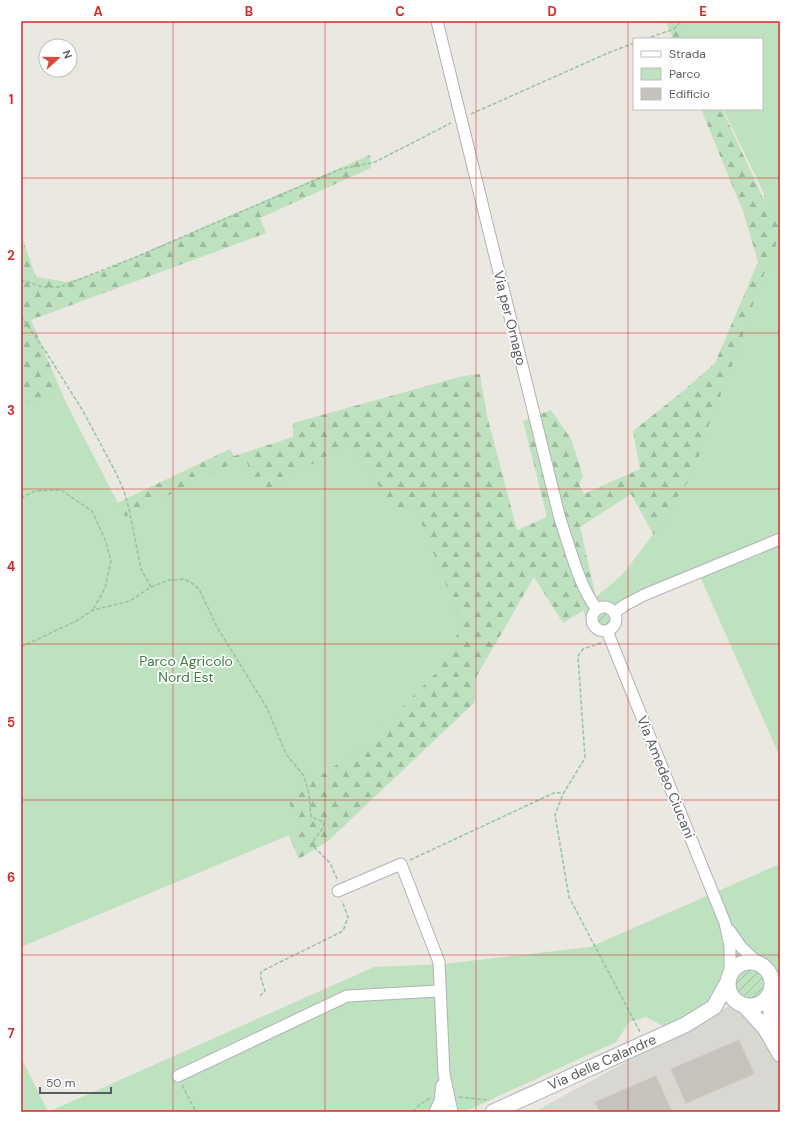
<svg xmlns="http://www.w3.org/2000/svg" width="801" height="1133" font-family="'DM Sans',sans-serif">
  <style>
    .industrial { fill: #d9d7d2 }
    .forest { fill: url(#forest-firs) }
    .park { fill: #bee1bf }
    .garden { fill: url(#garden-furrows) }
    .building { fill: #c6c3bd; stroke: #cecabf }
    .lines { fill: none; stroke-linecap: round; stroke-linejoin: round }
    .street-casing { stroke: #b1b2b7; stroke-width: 13 }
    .secondary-casing { stroke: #b2b4ba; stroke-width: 17 }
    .path { stroke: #98c1a5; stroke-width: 1.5; stroke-dasharray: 4 2; stroke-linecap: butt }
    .street { stroke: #fff; stroke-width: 11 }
    .secondary { stroke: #fff; stroke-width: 15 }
    .grid { fill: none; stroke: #d62828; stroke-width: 1; stroke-opacity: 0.55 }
    .labels { text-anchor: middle; stroke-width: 3.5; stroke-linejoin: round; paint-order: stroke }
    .street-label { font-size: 14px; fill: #595c60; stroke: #fff }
    .park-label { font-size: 14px; fill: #3a7d3f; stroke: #fff }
    .neatline { fill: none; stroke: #d62828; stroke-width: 1.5 }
    .grid-label { font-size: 13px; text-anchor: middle; font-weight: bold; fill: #d62828 }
  </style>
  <defs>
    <pattern id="forest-firs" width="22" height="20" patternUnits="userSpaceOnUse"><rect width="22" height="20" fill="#bee1bf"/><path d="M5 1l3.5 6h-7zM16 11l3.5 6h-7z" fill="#9dba9f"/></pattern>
    <pattern id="garden-furrows" width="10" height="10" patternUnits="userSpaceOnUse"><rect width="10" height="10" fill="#bee1bf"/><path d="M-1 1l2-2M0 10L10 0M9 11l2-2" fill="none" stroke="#9dba9f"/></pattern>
  </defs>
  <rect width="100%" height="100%" fill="#eae8e0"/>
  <path class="industrial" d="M780 978V1112H534Z"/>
  <path class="forest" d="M666 21H688L695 39H673Z
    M780 80V407L658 543 631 494 580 527 597 602 563 623 534 577 475 679V702L328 841 299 859 192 616 21 498V234L36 277 67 282 98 273 370 155 371 168 260 218 266 233 31 320 73 420 113 505 230 449 234 456 293 437V423L463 376 480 374 487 416 517 530 547 517 523 421 551 410 571 439 583 476 579 484 584 494 640 469 633 431 682 392 715 363 758 262 744 214 701 109H722L764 200 777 83Z"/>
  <path class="park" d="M682 21H780V226L723 109H762V39H689Z
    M780 235V757L699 574 585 617 583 608 622 575 673 509 678 496 695 472 704 437 736 356 757 292Z
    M59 389 125 517 245 457 253 479 261 476 268 490 348 443 396 510 416 509 462 625 440 669 360 749 287 798 301 830 21 947V405Z
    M780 864V977L772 974 759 977 748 997 663 1026 646 1017 629 1022 616 1042 464 1112H21V1057L48 1112 374 967 444 964 590 947Z"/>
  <path class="garden" d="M597 619a7 7 0 1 1 14 0a7 7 0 1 1-14 0Z
    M734 984a16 16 0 1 1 32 0a16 16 0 1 1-32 0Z"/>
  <path class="building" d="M739 1040 754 1074 686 1103 671 1069Z
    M656 1076 672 1112H600L595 1102Z"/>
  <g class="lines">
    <g class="street-casing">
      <path id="street" d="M437 21 560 519C570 547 579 587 597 609
        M592 619a12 12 0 1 1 24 0a12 12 0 1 1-24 0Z
        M614 613 625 605 644 595 780 539
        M607 631 725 923 730 946V975
        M338 891 401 864 439 962 444 1074 452 1112
        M730 931 741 947 758 963
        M178 1076 347 996 439 991
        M435 1112 440 1101 442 1085"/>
    </g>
    <g class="secondary-casing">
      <path id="secondary" d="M728 984a22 22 0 1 1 44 0a22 22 0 1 1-44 0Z
        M771 993V1022L775 1039
        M745 1006 765 1028 780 1054
        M440 1112H449
        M493 1112 685 1025 714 1007 728 982"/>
    </g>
    <path class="path" d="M645 39 674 29 679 23V21
      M471 114 608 53 634 43
      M21 280 43 287H60L136 257 341 169 375 162 451 123
      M21 316 46 352 83 411 115 471 124 491 129 509 141 569 151 587 130 601 93 610 76 621 21 647
      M21 498 35 491 61 490 92 511 105 539 111 561 105 588 92 611
      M151 587 169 580 184 579 192 583 199 589 217 627 267 708 286 754 304 776 309 794 311 817 324 822 323 828 311 844 330 863 338 881
      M601 643 583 649 578 656 585 758 563 794 555 815 569 897 640 1032
      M410 860 556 792 563 794
      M260 996 265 991 260 975 262 971 343 931 348 917 342 901
      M182 1085 196 1112
      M459 1097 489 1100
      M413 1112 419 1105 430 1098"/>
    <use href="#street" class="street"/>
    <use href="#secondary" class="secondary"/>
  </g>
  <path class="grid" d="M173 21V1112M325 21V1112M476 21V1112M628 21V1112M21 178H780M21 333H780M21 489H780M21 644H780M21 800H780M21 955H780"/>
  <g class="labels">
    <g class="street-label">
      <text transform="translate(510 318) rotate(76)" y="5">Via per Ornago</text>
      <text transform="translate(666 777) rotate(68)" y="5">Via Amedeo Ciucani</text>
      <text transform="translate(602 1062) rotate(-24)" y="5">Via delle Calandre</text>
    </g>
    <g class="park-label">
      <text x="186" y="666">Parco Agricolo<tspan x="186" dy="16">Nord Est</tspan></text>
    </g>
  </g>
  <rect width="801" height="1133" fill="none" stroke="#ffffff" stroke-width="44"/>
  <rect x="633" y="38" width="130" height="72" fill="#ffffff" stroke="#bdbebf"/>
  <rect x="641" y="51" width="20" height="6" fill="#ffffff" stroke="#bdbebf"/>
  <text x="669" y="58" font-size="12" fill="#595c60">Strada</text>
  <rect x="641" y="68" width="20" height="12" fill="#bee1bf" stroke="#bdbebf"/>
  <text x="669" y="78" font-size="12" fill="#595c60">Parco</text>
  <rect x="641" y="88" width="20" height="12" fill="#c6c3bd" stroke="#bdbebf"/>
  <text x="669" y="98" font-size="12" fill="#595c60">Edificio</text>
  <g transform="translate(58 58) rotate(69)"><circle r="19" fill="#ffffff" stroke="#bdbebf"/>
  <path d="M0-3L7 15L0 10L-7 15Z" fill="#da4837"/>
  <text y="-6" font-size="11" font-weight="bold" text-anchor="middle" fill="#595c60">N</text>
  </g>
  <path d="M40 1087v6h71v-6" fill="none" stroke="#595c60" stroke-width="2"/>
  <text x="46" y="1087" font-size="12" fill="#595c60" stroke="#ffffff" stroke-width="3" paint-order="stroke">50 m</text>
  <rect x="22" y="22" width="757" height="1089" class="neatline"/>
  <g class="grid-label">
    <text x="98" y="16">A</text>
    <text x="249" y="16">B</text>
    <text x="400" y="16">C</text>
    <text x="552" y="16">D</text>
    <text x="703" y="16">E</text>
    <text x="11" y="104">1</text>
    <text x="11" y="260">2</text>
    <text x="11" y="415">3</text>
    <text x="11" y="571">4</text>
    <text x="11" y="727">5</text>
    <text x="11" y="882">6</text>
    <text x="11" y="1038">7</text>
  </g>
</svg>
